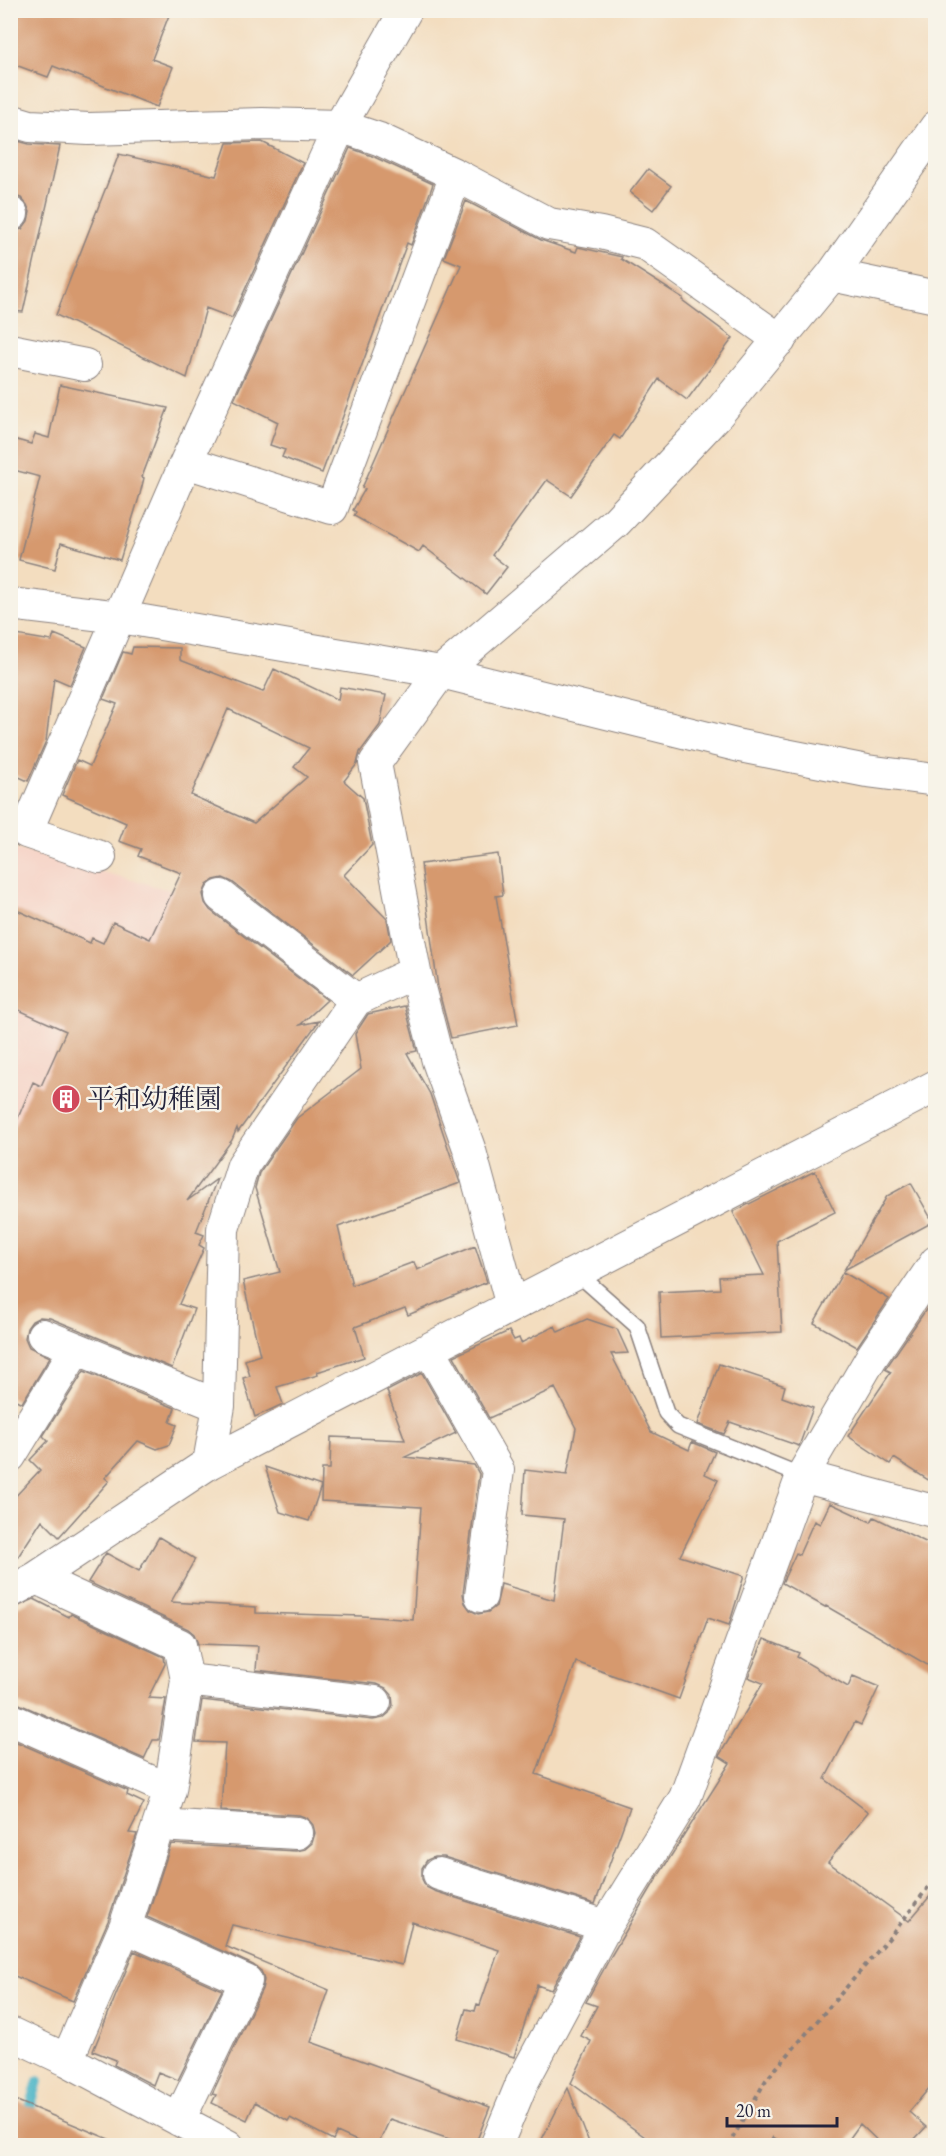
<svg xmlns="http://www.w3.org/2000/svg" width="946" height="2156" font-family="'EB Garamond','Noto Serif JP',serif">
  <style>
    .built { fill: #f6d1c5 }
    .lines { fill: none; stroke-linecap: round; stroke-linejoin: round }
    .stream { stroke: #49b4c6; stroke-width: 10 }
    .building { fill: #d6996e; fill-rule: evenodd }
    .service-casing { stroke: #8a807d; stroke-width: 18 }
    .minor-casing { stroke: #8a807d; stroke-width: 34 }
    .path { stroke: #8a807d; stroke-width: 4; stroke-dasharray: 4.5 4.5; stroke-linecap: butt }
    .service { stroke: #fff; stroke-width: 15 }
    .minor { stroke: #fff; stroke-width: 32 }
    .labels { text-anchor: middle; stroke-width: 5; stroke-linejoin: round; paint-order: stroke }
    .poi-label { font-size: 27px; fill: #22223b; stroke: #f7f3e8; text-anchor: start }
  </style>
  <rect width="100%" height="100%" fill="#f7f3e8"/>
  <filter id="ink" filterUnits="userSpaceOnUse"><feTurbulence type="fractalNoise" baseFrequency=".0167" numOctaves="2"/><feDisplacementMap in="SourceGraphic" scale="12" xChannelSelector="R" yChannelSelector="G"/><feConvolveMatrix kernelMatrix="1 2 1 2 8 2 1 2 1" color-interpolation-filters="sRGB"/></filter>
  <filter id="wash" filterUnits="userSpaceOnUse"><feTurbulence type="fractalNoise" baseFrequency=".008" numOctaves="4" result="noise"/><feDisplacementMap in="SourceGraphic" scale="24" xChannelSelector="R" yChannelSelector="G"/><feGaussianBlur stdDeviation="1.35" result="paint"/><feColorMatrix in="noise" values="0 0 0 0 0 0 0 0 0 0 0 0 0 0 0 0 0 1.4 0 .05"/><feComposite in="paint" operator="in"/></filter>
  <g filter="url(#wash)">
    <rect width="100%" height="100%" fill="#f3ddbf"/>
    <path class="built" d="M11 849 28 852 218 903 153 1029 11 1322Z"/>
    <g class="lines">
      <path class="stream" d="M19 2146 38 2081"/>
    </g>
    <g id="blocks">
      <path class="building" d="M10 10H171L152 59 173 67 157 107 53 66 48 77 10 63Z
        M10 139 29 144 60 146 23 312 10 311V232L22 229 28 221 30 212 27 205 21 198 10 195Z
        M262 142 303 163 232 318 206 308 187 378 56 315 119 154 216 176 227 143Z
        M350 148 372 156 433 184 411 245 407 243 322 473 282 457 285 450 270 445 278 422 234 400Z
        M648 169 671 186 653 210 630 192Z
        M466 201 541 240 576 252 578 247 622 257 621 259 683 298 682 300 733 338 687 400 659 379 620 439 614 435 571 496 547 480 492 555 507 567 486 594 423 546 419 552 354 516 356 512 353 510 365 489 362 488 461 265 444 258Z
        M60 385 168 408 142 477 144 478 140 494 120 560 61 543 55 569 19 560 40 477 10 469V438L31 444 35 434 49 438Z
        M10 634 52 641 54 634 86 647 70 685 54 678 46 741 28 781 10 773Z
        M133 647 180 648V660L263 692 274 669 338 700 340 687 386 695 380 725 360 752 357 764 344 781 363 798 372 845 344 875 387 919 391 940 353 975 232 882 223 878 214 880 207 885 203 894 205 903 210 910 327 1000 300 1025 319 1021 238 1132 237 1128 232 1140 187 1201 217 1179 196 1232 204 1235 199 1245 204 1248 179 1304 194 1309 172 1368 50 1318 40 1317 32 1321 27 1328 25 1338 29 1347 50 1357 22 1403 10 1397V1137L33 1082 41 1086 66 1031 10 1006V907L90 943 92 938 103 943 113 922 150 939 181 873 138 856 141 849 119 841 126 823 62 795 77 760 90 766 117 704 103 699 123 652 131 654ZM228 709 309 748 294 767 307 777 254 823 191 795Z
        M498 854 503 895 496 896 518 1025 451 1038 438 988 421 864Z
        M405 1006 417 1051 407 1053 430 1094 460 1183 338 1227 352 1285 414 1262 417 1270 475 1246 487 1282 408 1315 405 1308 355 1327 364 1357 317 1372 318 1375 277 1387 283 1404 255 1417 243 1378 250 1376 245 1360 260 1355 243 1281 280 1272 255 1188 259 1173 297 1118 361 1069 355 1034 368 1014Z
        M815 1171 835 1212 777 1241 782 1332 661 1338 659 1292 720 1289 719 1277 764 1275 733 1212Z
        M911 1183 933 1222 844 1270 887 1196Z
        M843 1272 889 1299 857 1347 814 1323Z
        M936 1295V1485L894 1458 890 1464 848 1436 891 1372 885 1369 886 1368Z
        M587 1319 617 1329 628 1353 611 1354 651 1432 689 1450 692 1442 715 1452 705 1474 718 1480 680 1556 744 1576 729 1625 708 1618 679 1699 576 1662 536 1774 630 1807 595 1904 444 1857H434L427 1860 422 1868V1879L426 1887 434 1891 580 1937 551 1990 537 1985 514 2057 457 2039 466 2009 475 2011 477 2004 480 2005 499 1950 412 1922 402 1965 232 1925 225 1946 329 1990 311 2042 490 2107 475 2145H467L390 2119 378 2145H366L337 2132 333 2140 290 2118 288 2121 255 2102 247 2120 212 2103 216 2095 212 2094 262 1989 264 1980 261 1971 253 1965 147 1917 171 1844 296 1851 305 1849 312 1843 315 1833 313 1825 307 1818 299 1815 221 1811 225 1743 196 1742 202 1700 373 1720 383 1718 389 1713 393 1705 392 1695 386 1688 377 1684 256 1670 258 1646 198 1644 194 1634 188 1629 88 1582 106 1553 139 1571 159 1537 195 1559 171 1602 256 1607V1613L362 1616 413 1620 421 1507 321 1501 322 1469H330L331 1437 405 1440 387 1391 422 1373 456 1433 405 1457 474 1465 479 1474 463 1594 465 1603 470 1610 478 1614 488 1612 496 1606 501 1584 554 1600 564 1519 522 1515 525 1470 567 1475 576 1428 555 1388 489 1418 454 1356 509 1331 514 1340 519 1338 521 1343 555 1326 558 1332Z
        M719 1364 785 1386 782 1397 813 1408 799 1446 730 1422 724 1434 698 1424Z
        M84 1371 175 1408 170 1422 177 1425 169 1445 157 1449 138 1441 105 1478 109 1481 59 1537 42 1520 10 1569V1502L40 1470 30 1460 48 1441 43 1436Z
        M265 1467 321 1486 309 1521 280 1512Z
        M830 1503 871 1522 874 1517 936 1547V1670L826 1606 825 1607 782 1583 796 1553 799 1555 814 1521 820 1524Z
        M34 1599 69 1617 71 1614 164 1657 165 1664 148 1698 166 1699 159 1740H153L144 1759 17 1703 10 1701V1610Z
        M764 1639 799 1653 797 1657 848 1687 853 1676 879 1687 861 1725 855 1722 825 1779 868 1812 828 1862 909 1921 936 1889V2080L909 2112 926 2127 909 2145H882L860 2124 845 2145H787L773 2137 767 2145H656L571 2083 591 2041 581 2036 597 2006 586 2002 611 1956 657 1878 730 1763 719 1756 763 1683 748 1677Z
        M10 1739 128 1791 127 1795 144 1803 129 1833 137 1834 108 1921 73 2001 10 1974Z
        M134 1951 222 1990 178 2080 158 2072 153 2085 114 2065 116 2060 93 2051Z
        M568 2088 590 2145H539Z
        M10 2098 123 2145H27L10 2139Z"/>
    </g>
  </g>
  <g filter="url(#ink)">
    <use href="#blocks" fill-opacity="0" stroke="#8a807d" stroke-width="1.5"/>
    <g class="lines">
      <g class="service-casing">
        <path id="service" d="M576 1272 637 1326 666 1413 678 1426 802 1476"/>
      </g>
      <g class="minor-casing">
        <path id="minor" d="M10 120 30 126 89 129 262 124 340 126 379 139 456 175 549 224 601 233 645 244 780 340
          M10 213 12 214
          M832 275 936 297
          M10 350 85 365
          M186 462 332 508 456 175
          M10 604 120 617 441 672 740 746 867 771 936 780
          M100 857 26 832 186 462 340 126 406 10
          M221 896 356 1000
          M512 1306 470 1151 438 1061 415 972 375 763 441 672 616 522 717 415 832 275 936 127
          M43 1335 219 1406
          M429 1349 498 1470 481 1596
          M10 1456 76 1349
          M209 1463 219 1406 223 1229 243 1165 356 1000 415 972
          M802 1476 929 1510 936 1507
          M36 1578 180 1645 187 1680 170 1790 125 1927 67 2060
          M10 1592 36 1578 209 1463 936 1086
          M187 1680 375 1702
          M10 1719 170 1790
          M159 1825 297 1833
          M439 1874 606 1926
          M125 1927 246 1981 179 2120
          M10 2033 67 2060 228 2146
          M496 2146 522 2083 606 1926 685 1798 802 1476 871 1358 936 1262"/>
      </g>
      <path class="path" d="M728 2146 766 2080 890 1937 936 1877"/>
      <use href="#service" class="service"/>
      <use href="#minor" class="minor"/>
    </g>
  </g>
  <defs>
    <g id="building-disc" transform="scale(1.5)"><circle r="9.5" fill="#d1495b" stroke="#f7f3e8"/><path d="M-4-6H4V6H1V3H-1V6H-4ZM-2.5-4.3h1.7v1.8h-1.7ZM.8-4.3h1.7v1.8H.8ZM-2.5-1h1.7V.8h-1.7ZM.8-1h1.7V.8H.8Z" fill="#fff"/></g>
  </defs>
  <g fill-rule="evenodd">
    <use href="#building-disc" x="66" y="1099"/>
  </g>
  <g class="labels">
    <g class="poi-label">
      <text x="87" y="1108">平和幼稚園</text>
    </g>
  </g>
  <rect width="946" height="2156" fill="none" stroke="#f7f3e8" stroke-width="36"/>
  <path d="M727 2117v9h110v-9" fill="none" stroke="#22223b" stroke-width="3"/>
  <text x="736" y="2117" font-size="18" fill="#22223b" stroke="#f7f3e8" stroke-width="4.5" paint-order="stroke">20 m</text>
</svg>
